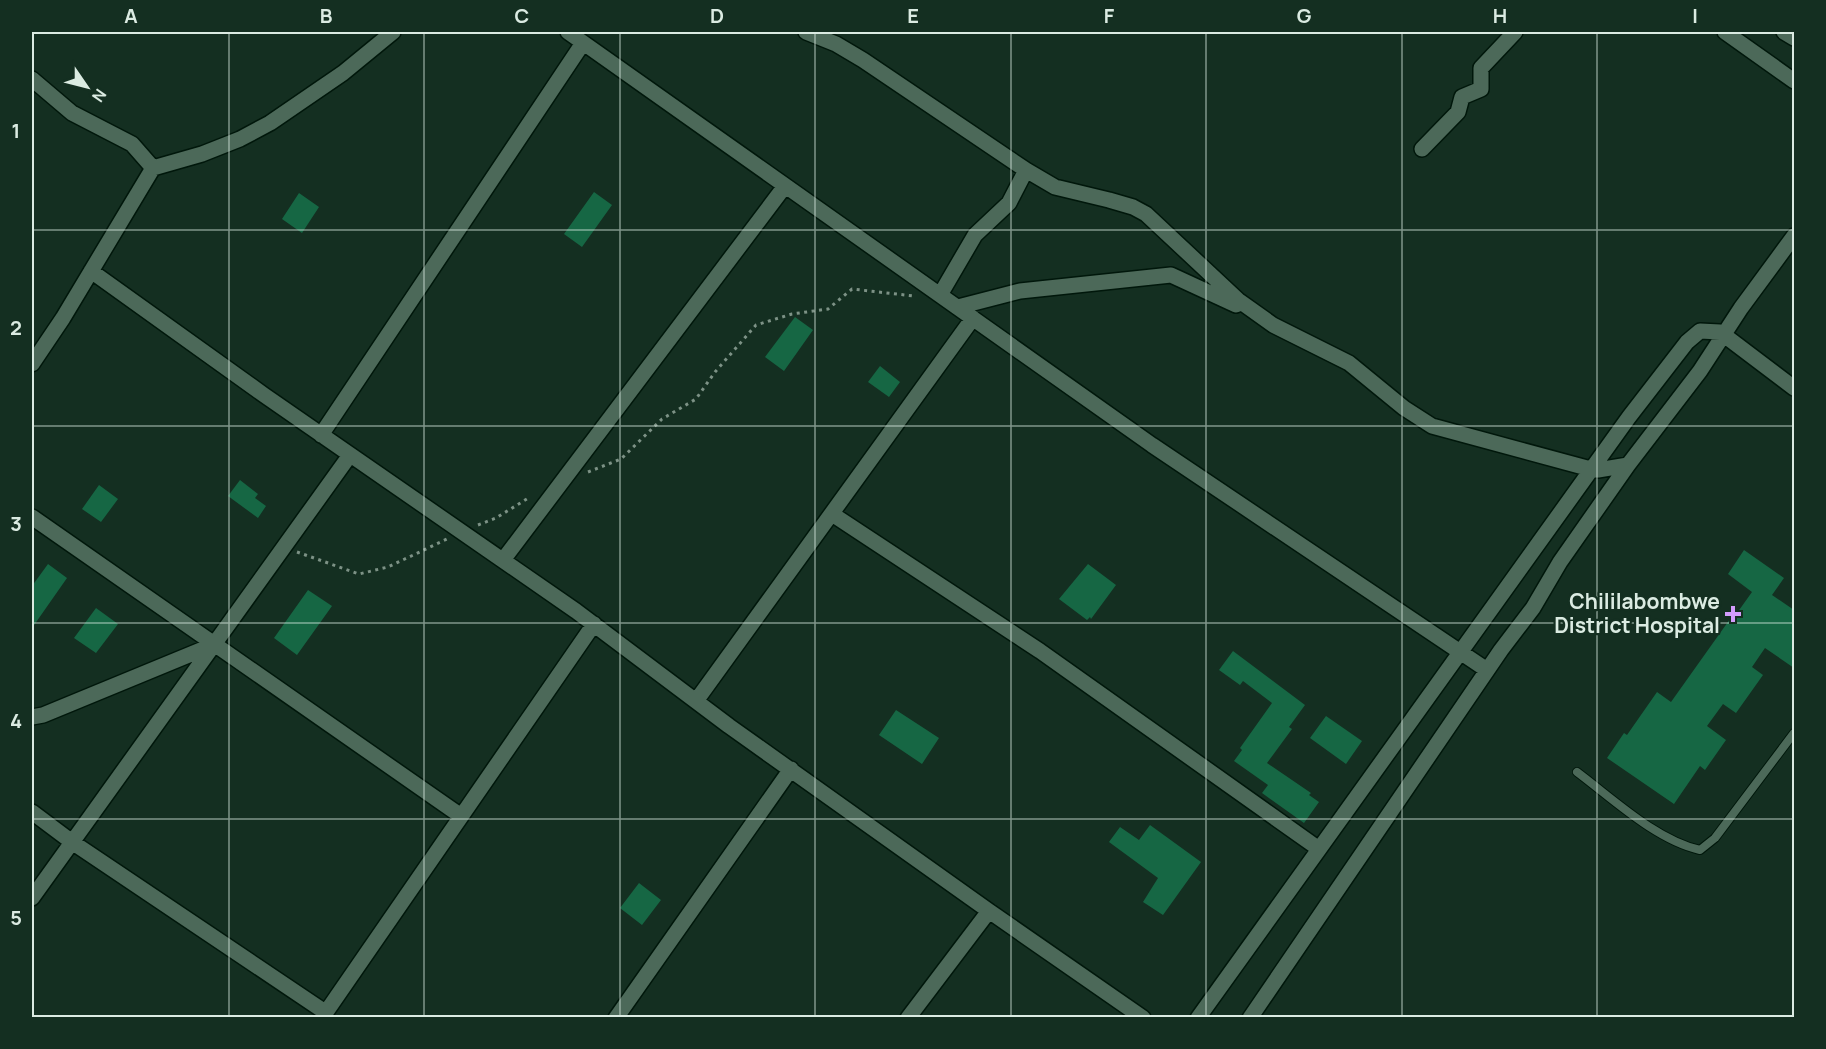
<svg xmlns="http://www.w3.org/2000/svg" width="1826" height="1049" font-family="Manrope,sans-serif">
  <style>
    .building { fill: #166744 }
    .lines { fill: none; stroke-linecap: round; stroke-linejoin: round }
    .lane-casing { stroke: #00170b; stroke-width: 10 }
    .street-casing { stroke: #00170b; stroke-width: 18 }
    .path { stroke: #7d9286; stroke-width: 3; stroke-dasharray: 3 4.5; stroke-linecap: butt }
    .lane { stroke: #4c6959; stroke-width: 8 }
    .street { stroke: #4c6959; stroke-width: 15 }
    .grid { fill: none; stroke: #dbebe2; stroke-width: 1.5; stroke-opacity: 0.55 }
    .poi-dot { fill: #d39cfc; stroke: #142f21; stroke-width: 2 }
    .labels { text-anchor: middle; stroke-width: 4.5; stroke-linejoin: round; paint-order: stroke }
    .poi-label { font-size: 21px; font-weight: bold; fill: #dbebe2; stroke: #142f21; text-anchor: end }
    .neatline { fill: none; stroke: #dbebe2; stroke-width: 2 }
    .grid-label { font-size: 20px; text-anchor: middle; font-weight: bold; fill: #dbebe2 }
  </style>
  <rect width="100%" height="100%" fill="#142f21"/>
  <path class="building" d="M594 192 612 205 582 247 564 234Z
    M299 193 319 207 302 233 282 219Z
    M795 317 813 330 784 371 765 357Z
    M880 366 900 382 889 397 868 382Z
    M240 480 258 494 255 498 266 506 258 518 228 496Z
    M99 485 118 499 101 522 82 509Z
    M1744 550 1784 578 1772 595 1794 610V668L1765 648 1752 667 1763 675 1736 713 1723 704 1707 726 1726 740 1705 770 1700 766 1674 804 1607 758 1624 733 1627 735 1657 692 1671 702 1735 612 1737 613 1752 592 1728 574Z
    M48 564 67 578 32 628V586Z
    M1088 564 1116 585 1091 619 1090 617 1087 620 1059 599Z
    M308 590 332 606 297 655 274 638Z
    M96 608 118 624 96 653 74 638Z
    M1233 651 1305 705 1289 727 1292 729 1267 763 1311 793 1309 795 1319 802 1304 823 1262 793 1268 785 1234 761 1242 750 1240 748 1272 703 1243 681 1240 685 1219 670Z
    M896 710 939 738 922 764 879 735Z
    M1326 716 1362 741 1346 764 1310 738Z
    M1150 825 1201 862 1163 915 1143 902 1158 878 1109 842 1120 827 1139 840Z
    M639 883 661 900 642 925 620 908Z"/>
  <g class="lines">
    <g class="lane-casing">
      <path id="lane" d="M1577 772C1613 799 1656 840 1700 850L1715 838 1794 733"/>
    </g>
    <g class="street-casing">
      <path id="street" d="M568 32 1152 445 1487 670
        M806 32 836 44 863 60 1026 170 1055 187 1109 200 1133 207 1146 214 1238 300 1273 325 1349 363 1404 408 1432 426 1587 468 1598 470 1628 465
        M1725 32 1794 81
        M1784 32 1794 38
        M32 79 72 113 132 144 153 168 202 154 240 139 270 123 343 73 393 32
        M1422 149 1458 112 1462 97 1481 89V68L1515 32
        M91 271 264 395 576 611 729 726 989 911 1143 1018
        M940 295 975 235 1009 203 1026 170
        M958 307 1020 291 1171 275 1236 305
        M32 364 63 318 153 168
        M321 435 583 43
        M832 514 1040 651 1319 849
        M32 517 461 816
        M503 560 785 186
        M696 701 973 318
        M32 717 43 715 213 645
        M32 812 72 842 325 1012
        M32 898 350 455
        M322 1018 594 624
        M616 1018 791 769
        M908 1018 989 911
        M1198 1018 1629 417 1687 342 1700 331 1720 332 1794 388
        M1250 1018 1501 650 1533 608 1560 562 1628 465 1700 371 1741 308 1794 236"/>
    </g>
    <path class="path" d="M588 472 621 459 662 419 696 399 715 372 756 325 792 314 828 309 852 289 914 296
      M478 525 496 518 530 497
      M297 552 359 574 388 567 447 539"/>
    <use href="#lane" class="lane"/>
    <use href="#street" class="street"/>
  </g>
  <path class="grid" d="M229 32V1018M424 32V1018M620 32V1018M815 32V1018M1011 32V1018M1206 32V1018M1402 32V1018M1597 32V1018M32 230H1794M32 426H1794M32 623H1794M32 819H1794"/>
  <path class="poi-dot" d="M1730 605h6v6h6v6h-6v6h-6v-6h-6v-6h6z"/>
  <g class="labels">
    <g class="poi-label">
      <text x="1720" y="609">Chililabombwe<tspan x="1720" dy="24">District Hospital</tspan></text>
    </g>
  </g>
  <rect width="1826" height="1049" fill="none" stroke="#142f21" stroke-width="66"/>
  <g transform="translate(87 87) rotate(125)" stroke="#142f21" stroke-width="4.5" paint-order="stroke">
  <path d="M0-4.5L10 22L0 15L-10 22Z" fill="#dbebe2"/>
  <text y="-9" font-size="16" font-weight="bold" text-anchor="middle" fill="#dbebe2">N</text>
  </g>
  <rect x="33" y="33" width="1760" height="983" class="neatline"/>
  <g class="grid-label">
    <text x="131" y="23">A</text>
    <text x="326" y="23">B</text>
    <text x="522" y="23">C</text>
    <text x="717" y="23">D</text>
    <text x="913" y="23">E</text>
    <text x="1109" y="23">F</text>
    <text x="1304" y="23">G</text>
    <text x="1500" y="23">H</text>
    <text x="1695" y="23">I</text>
    <text x="16" y="138">1</text>
    <text x="16" y="335">2</text>
    <text x="16" y="531">3</text>
    <text x="16" y="728">4</text>
    <text x="16" y="925">5</text>
  </g>
</svg>
